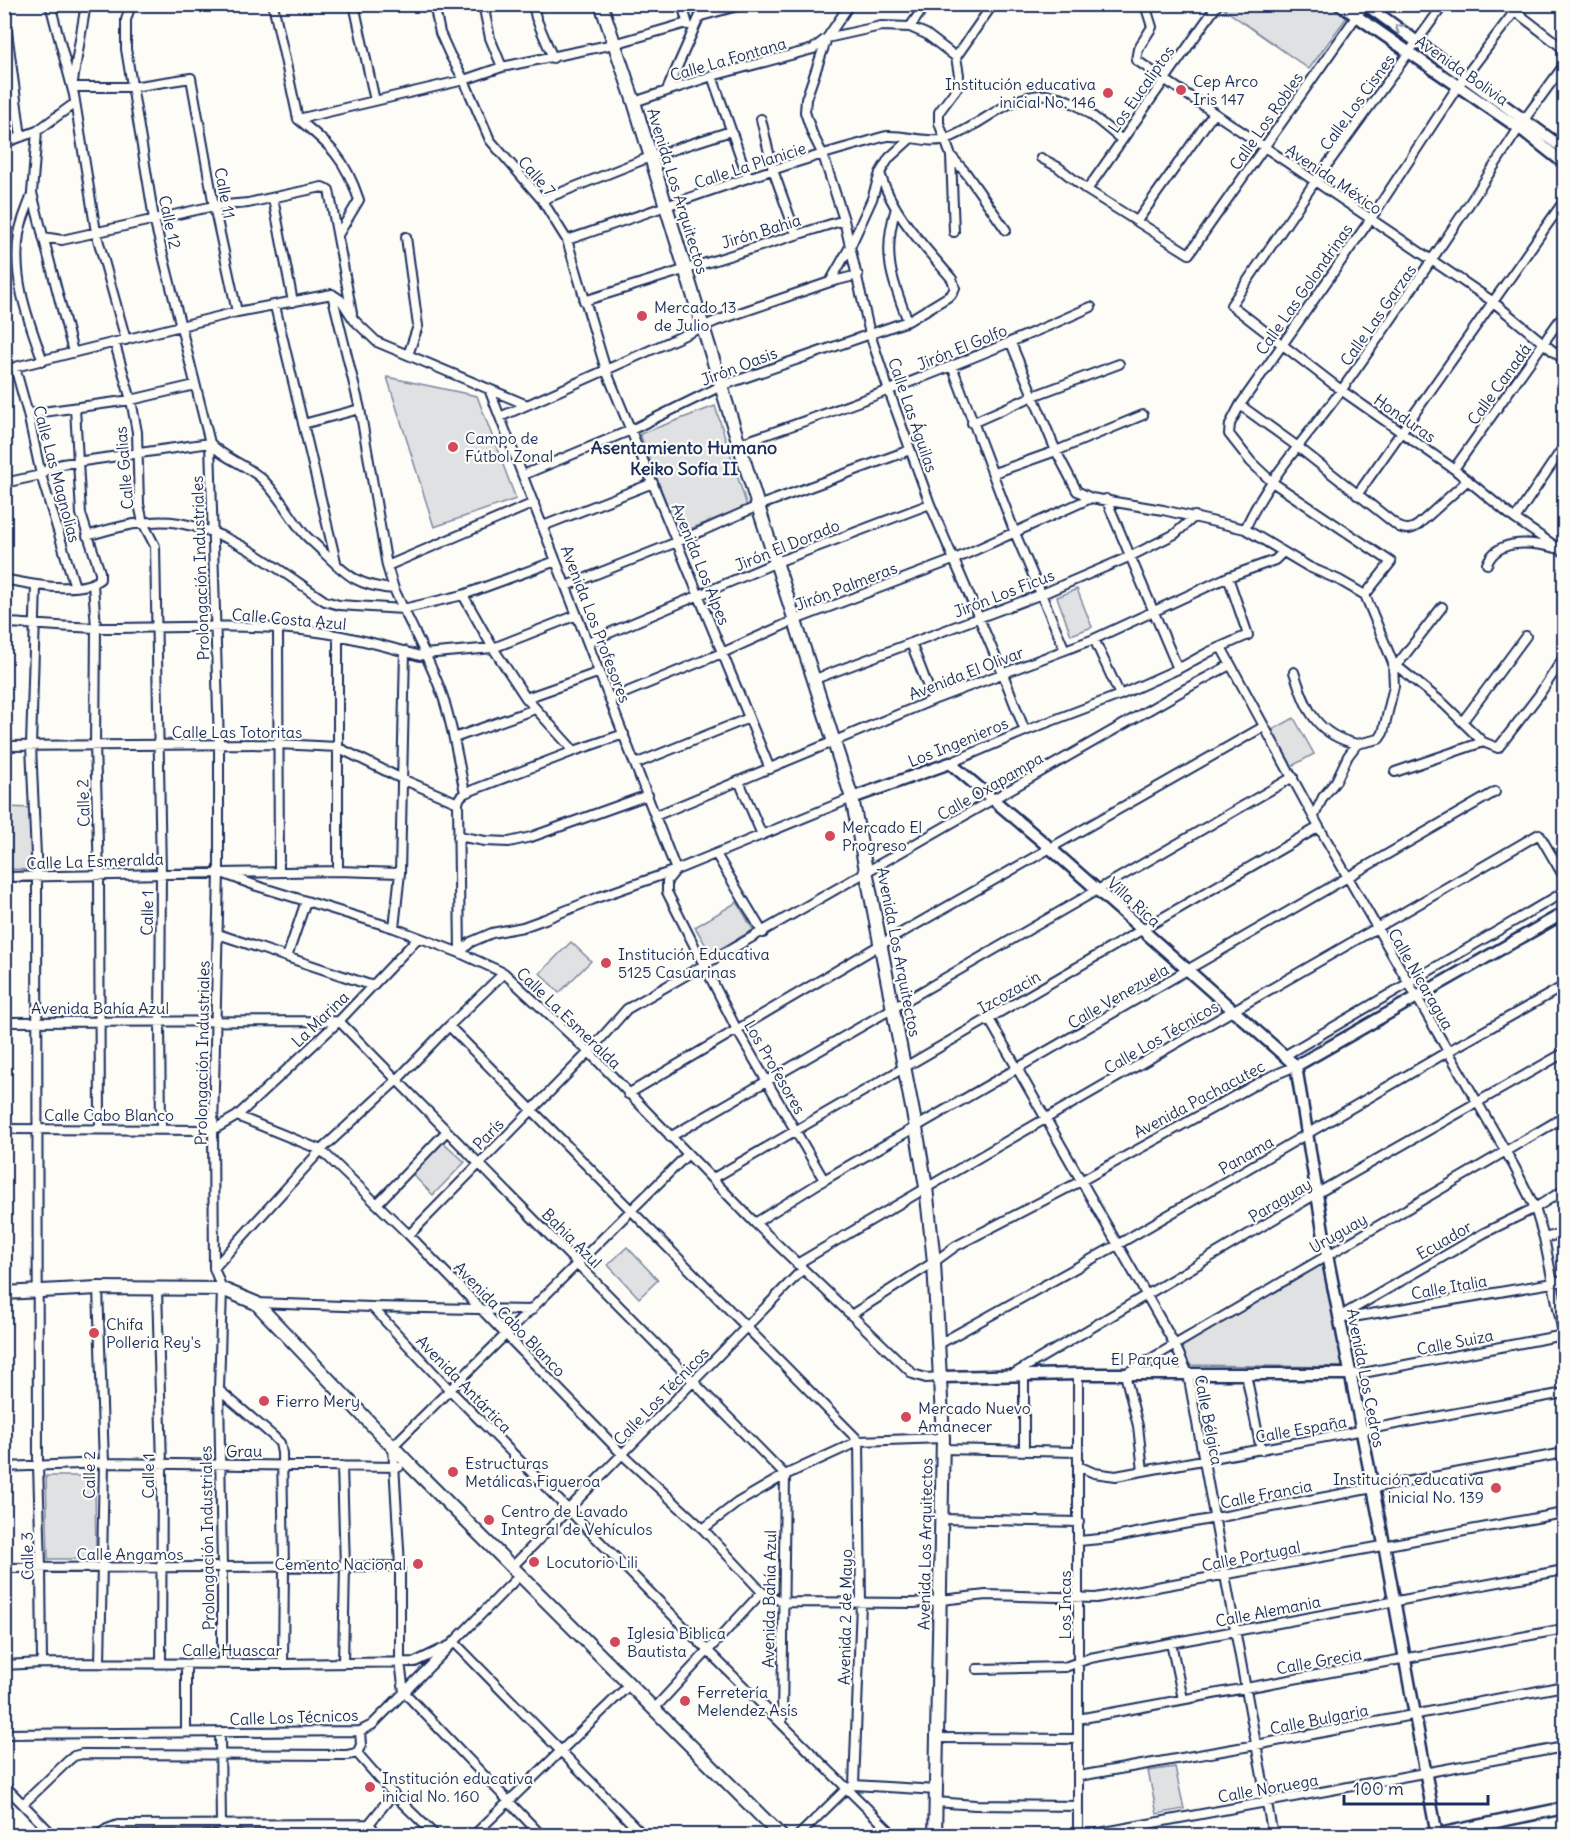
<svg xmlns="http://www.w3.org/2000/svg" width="1569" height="1840" font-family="Delius,sans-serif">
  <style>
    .park { fill: #e0e1e3; stroke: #7e88a0; stroke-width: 1.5 }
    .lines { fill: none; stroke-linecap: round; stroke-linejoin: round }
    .street-casing { stroke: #1b2f5e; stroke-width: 12 }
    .secondary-casing { stroke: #1b2f5e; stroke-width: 15 }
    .primary-casing { stroke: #1b2f5e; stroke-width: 16 }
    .street { stroke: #fdfcf7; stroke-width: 8 }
    .secondary { stroke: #fdfcf7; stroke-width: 10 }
    .primary { stroke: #fdfcf7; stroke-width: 12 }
    .oneway { stroke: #8c96aa }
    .poi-dot { fill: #d1495b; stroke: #fdfcf7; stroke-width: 2 }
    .labels { text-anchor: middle; stroke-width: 4.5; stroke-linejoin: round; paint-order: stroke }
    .street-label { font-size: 16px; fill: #1b2f5e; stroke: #fdfcf7 }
    .poi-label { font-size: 16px; fill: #1b2f5e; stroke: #fdfcf7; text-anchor: start }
    .neighbourhood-label { font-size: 18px; font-weight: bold; fill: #1b2f5e; stroke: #fdfcf7 }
  </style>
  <rect width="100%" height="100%" fill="#fdfcf7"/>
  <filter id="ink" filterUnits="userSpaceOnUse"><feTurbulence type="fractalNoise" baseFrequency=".0167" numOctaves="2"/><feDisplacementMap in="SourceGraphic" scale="12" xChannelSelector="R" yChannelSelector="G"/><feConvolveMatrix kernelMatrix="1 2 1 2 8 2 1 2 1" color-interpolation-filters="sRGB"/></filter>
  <g filter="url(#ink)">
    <path class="park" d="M1227 5H1329L1347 17 1309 69 1224 9Z
      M387 377 477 396 516 499 434 527Z
      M715 406 747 506 678 534 640 434Z
      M1077 589 1092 627 1071 635 1057 597Z
      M1294 718 1314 754 1292 766 1272 730Z
      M5 807 33 808 34 870 5 869Z
      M737 902 753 930 711 954 695 927Z
      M571 942 591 961 559 993 540 973Z
      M443 1142 465 1162 433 1195 412 1174Z
      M627 1247 658 1280 639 1298 608 1265Z
      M1324 1262 1343 1367 1189 1365 1181 1344Z
      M46 1476H95L96 1559H48Z
      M1175 1767 1184 1809 1157 1814 1148 1771Z"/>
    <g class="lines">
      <g class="street-casing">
        <path id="street" d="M50 4 74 95 96 232 126 340
          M86 4 72 87H132L191 78 214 206 237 312
          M131 4 126 20V49L154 219 210 443 219 745V872L213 1130 214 1268 222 1289 219 1390 222 1568V1663
          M273 4 298 119
          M354 4 375 101
          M434 4 440 33 450 55 464 80 490 140 542 200 567 240 606 370 770 769
          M483 4 490 38 502 67
          M533 4 536 18 553 58
          M682 4 688 25
          M850 4 827 38 806 99 805 112 812 133 823 155 844 220 870 334 889 391 930 504 1003 674 1025 731
          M1143 4 1147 11 1152 27 1138 49 1136 60 1492 301 1564 360
          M1444 4 1314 183 1231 305 1341 390 1454 469 1515 519 1564 552
          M1506 4 1564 49
          M1561 4 1564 7
          M4 9 21 137
          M701 16 745 4
          M910 27 926 4
          M956 57 993 4
          M712 76 748 178
          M4 86 14 84
          M667 90 705 4
          M634 102 712 76 813 49 827 38 881 26 910 27 926 34 956 57 959 75 957 88 939 112V123L951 156 954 232
          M298 119 464 80 502 67 614 44 687 23
          M298 119C331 146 345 158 359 200L338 235
          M761 119 773 170 796 234
          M1524 120 1564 65
          M37 131 32 193 73 352
          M4 143 37 131 75 103
          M951 156 966 173 1006 230
          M1041 158 1058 167 1087 190 1189 254 1365 4
          M1087 190 1218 4
          M32 194C28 207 21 221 19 234 12 279 28 319 43 361
          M273 198 293 302
          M542 200 650 157 731 131
          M896 208C882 253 891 279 908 321
          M1137 221 1214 113
          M43 237 62 240 214 206 248 203 322 187 329 190 352 313
          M406 237 418 326 408 355
          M567 240C666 207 765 169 866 142 873 140 880 137 888 136 905 135 931 144 946 139 980 127 1004 98 1040 95 1071 92 1100 123 1122 140
          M830 282 851 245 872 199 880 173 889 158 911 138
          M332 294 360 409 387 566 394 589
          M584 301 844 220
          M275 306 337 566
          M1011 343 1056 451 1077 491 1091 498 1163 510 1245 529C1268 477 1310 434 1343 388 1404 302 1462 216 1519 128
          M115 344 131 400 137 432 139 504 143 523 155 546 161 873 160 1022 161 1128
          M4 354V359
          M952 366 1015 533 1065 650
          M489 389 676 870
          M1240 405 1298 447 1399 527C1406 530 1411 530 1418 525L1468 480
          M28 414 131 400 195 385
          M500 417 716 321 830 282 858 275
          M972 423 1033 396 1119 364
          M303 424 360 409
          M210 443C224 459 246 464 262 479 278 494 288 513 301 530 306 537 314 543 320 549 347 575 356 586 394 589 410 624 429 658 442 694 453 726 458 760 465 793
          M739 444C859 403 976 359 1091 307
          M1454 469 1564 314
          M994 473 1056 451 1143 415
          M523 475 631 430 721 386 908 321 951 295 955 288 952 279C925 247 892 214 880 173
          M4 483 41 475 48 469 62 464 210 443
          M1357 495 1564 201
          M1106 499 1178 669
          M1515 519 1564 446
          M543 526 653 483
          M1245 529 1309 567 1339 580 1365 595 1393 663 1394 686 1383 733 1379 739 1357 744 1348 756 1336 781 1323 797 1314 816
          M87 536C116 527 149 518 179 523 234 532 279 570 325 601L339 605 403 609 463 595 556 561
          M1487 564C1498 536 1536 543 1560 549L1564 542
          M387 566 534 503
          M4 579C29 584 80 595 100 579V572L81 514 75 408
          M93 584 96 628 95 745 99 875 100 1128
          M36 585 31 746 37 877 38 1465 41 1567 42 1663
          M566 586 677 542 758 506 910 450
          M75 587 41 475 28 414 15 367 237 312 332 294 341 300 354 320 377 342 527 405
          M463 595 493 648 526 698 574 751
          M1365 595 1391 562 1272 482 1251 462 1229 434 1230 424 1240 405 1370 220 1458 86 1515 11
          M4 623C35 624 65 627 95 628 169 629 245 622 318 632 353 637 386 646 420 656L424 654 493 648 577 615
          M278 629 279 872
          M338 636V871
          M1094 639 1120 695
          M588 642 777 562 930 504
          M911 643 933 700
          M1221 647 1319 827 1514 1166 1535 1208 1544 1238 1564 1338
          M1393 663 1444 704 1483 742 1498 748 1539 695 1564 657
          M1397 665 1442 607
          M1294 672C1306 709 1316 735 1357 744
          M815 679 1042 594 1131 556 1175 534 1195 516
          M526 698 600 672
          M610 699 722 653 795 620 953 560 1091 498
          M1463 721 1526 636
          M454 738 535 709
          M4 746 278 744 337 747 402 779 458 803
          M950 763 1025 731 1120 695 1178 669 1209 652 1248 635 1228 577
          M635 764 749 718
          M1395 772 1483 742
          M739 781 762 835
          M655 816 933 700 1094 639 1228 577 1275 560 1283 552
          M458 836 485 841 509 842 531 837 648 795
          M716 854 763 933
          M675 871 667 881V892L737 1030 824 1180
          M219 872 257 886 394 928 460 953 504 973 589 1052 755 1223 913 1374 926 1378 941 1377
          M4 877 338 871 400 873
          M394 928 400 873 405 651
          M218 934 373 986
          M460 953 471 942 492 933 523 927 545 919 599 897 676 870 852 798
          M460 953 458 803 460 797 465 793 574 751 624 734
          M287 957 306 901
          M989 1019 1175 1345 1188 1374 1273 1836
          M4 1022 339 1021 785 1475 782 1724
          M449 1026 859 1441
          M1284 1056 1564 892
          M628 1094 880 945 1263 727
          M237 1116 339 1021 418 938
          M4 1129 213 1130 237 1116 321 1150 409 1235 622 1454 703 1529 762 1592 783 1602 914 1603 986 1595 1096 1598 1564 1513
          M670 1137 1293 777
          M712 1179 1319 827
          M377 1204 447 1131
          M755 1223 824 1180 1495 792
          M409 1235 589 1052 627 1009 1187 688 1230 665
          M1544 1238 1564 1233
          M797 1264C1043 1118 1292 978 1539 834L1564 877
          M214 1268 321 1150 396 1081 449 1026 504 973
          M98 1288 104 1463 100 1663
          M157 1288 162 1465 161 1663
          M256 1303 372 1307 532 1310
          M372 1307 449 1389 708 1651 895 1836
          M851 1315 934 1262 956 1246 1081 1181 1267 1078 1296 1066
          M1339 1317 1484 1233 1535 1208 1564 1190
          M1340 1317 1359 1316 1564 1281
          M939 1344 1117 1245 1447 1052 1564 986
          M1246 1374 1261 1450
          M1350 1374 1363 1373 1564 1335
          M1012 1375 1316 1194 1564 1053
          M219 1390 273 1436 280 1443 282 1453 284 1567 283 1664
          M943 1449 1078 1452
          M1024 1451V1375
          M342 1466 345 1567 343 1663
          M1078 1466 1094 1473 1116 1476 1564 1393
          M4 1467 104 1463 399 1467
          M1143 1471 1138 1426 1125 1374 1564 1117
          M942 1519 1079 1522
          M703 1529 737 1503 785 1475 859 1441 943 1438
          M1079 1541 1110 1538 1373 1488 1564 1453
          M513 1566 803 1269
          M4 1568 400 1566
          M1171 1643 1183 1699
          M186 1664V1732
          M4 1665 42 1663 283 1664 415 1662 455 1643 644 1836
          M977 1669 1065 1667 1090 1658 1564 1570
          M654 1709 762 1592
          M1078 1719 1564 1629
          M220 1733 221 1826
          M4 1734 360 1731 372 1725 521 1574
          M937 1738 1078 1739
          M357 1753 361 1745 360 1731
          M1079 1776 1256 1745 1564 1686
          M4 1785 54 1836
          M854 1785 937 1790
          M936 1802 975 1805 1078 1806
          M23 1804 68 1761 74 1756 82 1754 347 1755 357 1753 393 1794 436 1836
          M369 1824 393 1794
          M231 1826V1836
          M97 1836 107 1829 118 1825 369 1824 379 1836
          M284 1836V1825
          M473 1836 629 1685
          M542 1836 404 1692 400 1662V1566L393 1446 687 1155
          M798 1836 846 1789 854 1785 861 1603 859 1441
          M1078 1836V1374
          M1083 1836 1564 1747"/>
      </g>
      <g class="secondary-casing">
        <path id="secondary" d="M1339 4 1526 133 1564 163
          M1365 4 1564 149
          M852 798 950 763 1050 848 1296 1066
          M1296 1066 1327 1255 1384 1544 1437 1836
          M1296 1066 1564 913
          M941 1377 1078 1374H1350
          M1429 1836 1564 1808"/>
      </g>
      <g class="primary-casing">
        <path id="primary" d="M601 4 634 102 758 506 852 798 916 1128 926 1187 934 1262 943 1438 935 1836
          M4 1293 98 1288 222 1289 256 1303 412 1467 781 1836"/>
      </g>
      <use href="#street" class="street"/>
      <use href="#secondary" class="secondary"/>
      <use href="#primary" class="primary"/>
    </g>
    <defs><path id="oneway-chevron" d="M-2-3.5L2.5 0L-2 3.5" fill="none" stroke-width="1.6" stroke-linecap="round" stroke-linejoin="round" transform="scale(1.5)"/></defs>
    <use class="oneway" href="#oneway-chevron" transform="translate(1399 28) rotate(-145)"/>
  </g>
  <g class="poi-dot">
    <circle cx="1181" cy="90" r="6"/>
    <circle cx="1108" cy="93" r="6"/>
    <circle cx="642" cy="316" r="6"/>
    <circle cx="453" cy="447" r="6"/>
    <circle cx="830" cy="836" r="6"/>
    <circle cx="606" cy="963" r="6"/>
    <circle cx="94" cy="1333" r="6"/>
    <circle cx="264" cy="1401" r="6"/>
    <circle cx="906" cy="1417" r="6"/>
    <circle cx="453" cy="1472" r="6"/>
    <circle cx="1496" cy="1488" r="6"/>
    <circle cx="489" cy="1520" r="6"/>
    <circle cx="534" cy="1562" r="6"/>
    <circle cx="418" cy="1564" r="6"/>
    <circle cx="615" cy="1642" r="6"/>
    <circle cx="685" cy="1701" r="6"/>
    <circle cx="370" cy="1787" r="6"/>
  </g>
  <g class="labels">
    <g class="street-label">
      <text transform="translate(728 59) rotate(-16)" y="6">Calle La Fontana</text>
      <text transform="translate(1462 70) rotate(35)" y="6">Avenida Bolivia</text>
      <text transform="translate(1141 89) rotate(-55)" y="6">Los Eucaliptos</text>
      <text transform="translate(1357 102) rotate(-54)" y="6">Calle Los Cisnes</text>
      <text transform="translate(1266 121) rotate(-55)" y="6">Calle Los Robles</text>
      <text transform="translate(750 165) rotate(-18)" y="6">Calle La Planicie</text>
      <text transform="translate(537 176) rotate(49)" y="6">Calle 7</text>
      <text transform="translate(1334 179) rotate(34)" y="6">Avenida México</text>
      <text transform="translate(678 191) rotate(73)" y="6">Avenida Los Arquitectos</text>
      <text transform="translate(225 193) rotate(79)" y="6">Calle 11</text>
      <text transform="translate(170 222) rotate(78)" y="6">Calle 12</text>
      <text transform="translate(761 231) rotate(-17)" y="6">Jirón Bahia</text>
      <text transform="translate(1304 289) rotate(-55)" y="6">Calle Las Golondrinas</text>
      <text transform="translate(1378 315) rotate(-55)" y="6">Calle Las Garzas</text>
      <text transform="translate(962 347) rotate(-22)" y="6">Jirón El Golfo</text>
      <text transform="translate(739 366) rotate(-21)" y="6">Jirón Oasis</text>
      <text transform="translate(1499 384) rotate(-54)" y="6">Calle Canadá</text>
      <text transform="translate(913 415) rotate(71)" y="6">Calle Las Águilas</text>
      <text transform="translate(1405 418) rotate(35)" y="6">Honduras</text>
      <text transform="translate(124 468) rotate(-95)" y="6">Calle Galias</text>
      <text transform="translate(57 474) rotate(75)" y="6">Calle Las Magnolias</text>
      <text transform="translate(787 545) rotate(-22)" y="6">Jirón El Dorado</text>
      <text transform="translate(701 564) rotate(68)" y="6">Avenida Los Alpes</text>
      <text transform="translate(200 568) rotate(-92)" y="6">Prolongación Industriales</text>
      <text transform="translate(846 586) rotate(-21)" y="6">Jirón Palmeras</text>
      <text transform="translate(1004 593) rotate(-21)" y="6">Jirón Los Ficus</text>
      <text transform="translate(289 619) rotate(5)" y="6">Calle Costa Azul</text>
      <text transform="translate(596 624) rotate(69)" y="6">Avenida Los Profesores</text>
      <text transform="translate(966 673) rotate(-21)" y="6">Avenida El Olivar</text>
      <text x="237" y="738">Calle Las Totoritas</text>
      <text transform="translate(958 742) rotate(-22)" y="6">Los Ingenieros</text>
      <text transform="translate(990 786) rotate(-30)" y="6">Calle Oxapampa</text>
      <text transform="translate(83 803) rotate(-92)" y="6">Calle 2</text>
      <text transform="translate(95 861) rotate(-2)" y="6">Calle La Esmeralda</text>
      <text transform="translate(1134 902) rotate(42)" y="6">Villa Rica</text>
      <text transform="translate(147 913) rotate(-89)" y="6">Calle 1</text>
      <text transform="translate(899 952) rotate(79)" y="6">Avenida Los Arquitectos</text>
      <text transform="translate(1421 979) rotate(60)" y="6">Calle Nicaragua</text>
      <text transform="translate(1009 992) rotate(-30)" y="6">Izcozacin</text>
      <text transform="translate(1118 996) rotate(-30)" y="6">Calle Venezuela</text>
      <text x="100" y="1014">Avenida Bahía Azul</text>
      <text transform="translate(569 1018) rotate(44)" y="6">Calle La Esmeralda</text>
      <text transform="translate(320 1019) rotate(-44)" y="6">La Marina</text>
      <text transform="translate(1161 1037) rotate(-30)" y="6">Calle Los Técnicos</text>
      <text transform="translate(202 1053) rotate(-89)" y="6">Prolongación Industriales</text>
      <text transform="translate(775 1067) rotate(60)" y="6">Los Profesores</text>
      <text transform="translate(1199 1099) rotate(-28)" y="6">Avenida Pachacutec</text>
      <text x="109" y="1121">Calle Cabo Blanco</text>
      <text transform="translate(488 1134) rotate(-46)" y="6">París</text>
      <text transform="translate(1246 1155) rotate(-30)" y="6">Panama</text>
      <text transform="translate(1280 1200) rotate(-31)" y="6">Paraguay</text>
      <text transform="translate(1338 1233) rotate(-30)" y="6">Uruguay</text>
      <text transform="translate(572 1238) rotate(45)" y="6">Bahia Azul</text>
      <text transform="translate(1444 1240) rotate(-30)" y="6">Ecuador</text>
      <text transform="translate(1449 1287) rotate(-10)" y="6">Calle Italia</text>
      <text transform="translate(510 1319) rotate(46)" y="6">Avenida Cabo Blanco</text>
      <text transform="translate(1455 1342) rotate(-11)" y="6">Calle Suiza</text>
      <text x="1145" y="1365">El Parque</text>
      <text transform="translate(1366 1378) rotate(79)" y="6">Avenida Los Cedros</text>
      <text transform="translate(464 1384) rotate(46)" y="6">Avenida Antártica</text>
      <text transform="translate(661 1396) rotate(-46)" y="6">Calle Los Técnicos</text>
      <text transform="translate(1209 1420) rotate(79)" y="6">Calle Bélgica</text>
      <text transform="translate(1301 1429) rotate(-10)" y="6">Calle España</text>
      <text transform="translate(244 1451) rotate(-1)" y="6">Grau</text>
      <text transform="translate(89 1475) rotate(-90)" y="6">Calle 2</text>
      <text transform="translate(148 1476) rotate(-90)" y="6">Calle 1</text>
      <text transform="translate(1266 1494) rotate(-11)" y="6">Calle Francia</text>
      <text transform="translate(207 1538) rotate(-91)" y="6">Prolongación Industriales</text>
      <text transform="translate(925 1544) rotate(-89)" y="6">Avenida Los Arquitectos</text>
      <text x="130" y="1560">Calle Angamos</text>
      <text transform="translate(27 1556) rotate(-91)" y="6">Calle 3</text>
      <text transform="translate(1251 1556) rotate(-11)" y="6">Calle Portugal</text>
      <text transform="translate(769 1599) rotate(-89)" y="6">Avenida Bahía Azul</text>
      <text transform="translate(1065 1605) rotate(-90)" y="6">Los Incas</text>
      <text transform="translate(1268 1611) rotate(-11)" y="6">Calle Alemania</text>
      <text transform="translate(845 1617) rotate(-89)" y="6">Avenida 2 de Mayo</text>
      <text x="232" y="1656">Calle Huascar</text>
      <text transform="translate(1319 1661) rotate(-10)" y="6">Calle Grecia</text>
      <text transform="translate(294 1717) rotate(-2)" y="6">Calle Los Técnicos</text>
      <text transform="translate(1319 1719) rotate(-11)" y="6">Calle Bulgaria</text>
      <text transform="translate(1268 1788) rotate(-10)" y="6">Calle Noruega</text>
    </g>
    <g class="poi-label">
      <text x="1193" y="87">Cep Arco<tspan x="1193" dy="18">Iris 147</tspan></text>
      <text x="1096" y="90" text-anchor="end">Institución educativa<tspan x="1096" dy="18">inicial No. 146</tspan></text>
      <text x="654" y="313">Mercado 13<tspan x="654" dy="18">de Julio</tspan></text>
      <text x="465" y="444">Campo de<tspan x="465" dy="18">Fútbol Zonal</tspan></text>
      <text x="842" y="833">Mercado El<tspan x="842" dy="18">Progreso</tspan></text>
      <text x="618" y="960">Institución Educativa<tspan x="618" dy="18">5125 Casuarinas</tspan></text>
      <text x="106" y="1330">Chifa<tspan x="106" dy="18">Polleria Rey's</tspan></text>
      <text x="276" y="1407">Fierro Mery</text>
      <text x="918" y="1414">Mercado Nuevo<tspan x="918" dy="18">Amanecer</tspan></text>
      <text x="465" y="1469">Estructuras<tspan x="465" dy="18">Metálicas Figueroa</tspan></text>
      <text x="1484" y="1485" text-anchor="end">Institución educativa<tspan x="1484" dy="18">inicial No. 139</tspan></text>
      <text x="501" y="1517">Centro de Lavado<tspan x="501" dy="18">Integral de Vehículos</tspan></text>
      <text x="546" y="1568">Locutorio Lili</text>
      <text x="406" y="1570" text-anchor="end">Cemento Nacional</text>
      <text x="627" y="1639">Iglesia Biblica<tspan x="627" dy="18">Bautista</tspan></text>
      <text x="697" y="1698">Ferretería<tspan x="697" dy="18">Melendez Asís</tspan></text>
      <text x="382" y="1784">Institución educativa<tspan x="382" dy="18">inicial No. 160</tspan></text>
    </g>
    <g class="neighbourhood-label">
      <text x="684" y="454">Asentamiento Humano<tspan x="684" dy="21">Keiko Sofía II</tspan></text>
    </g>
  </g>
  <rect width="1569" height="1840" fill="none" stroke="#fdfcf7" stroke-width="24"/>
  <rect x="12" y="12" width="1545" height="1816" fill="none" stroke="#1b2f5e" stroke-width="2" filter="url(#ink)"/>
  <path d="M1344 1795v9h144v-9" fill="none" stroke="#1b2f5e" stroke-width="3"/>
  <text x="1353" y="1795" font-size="18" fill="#1b2f5e" stroke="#fdfcf7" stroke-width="4.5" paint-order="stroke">100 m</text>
</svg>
